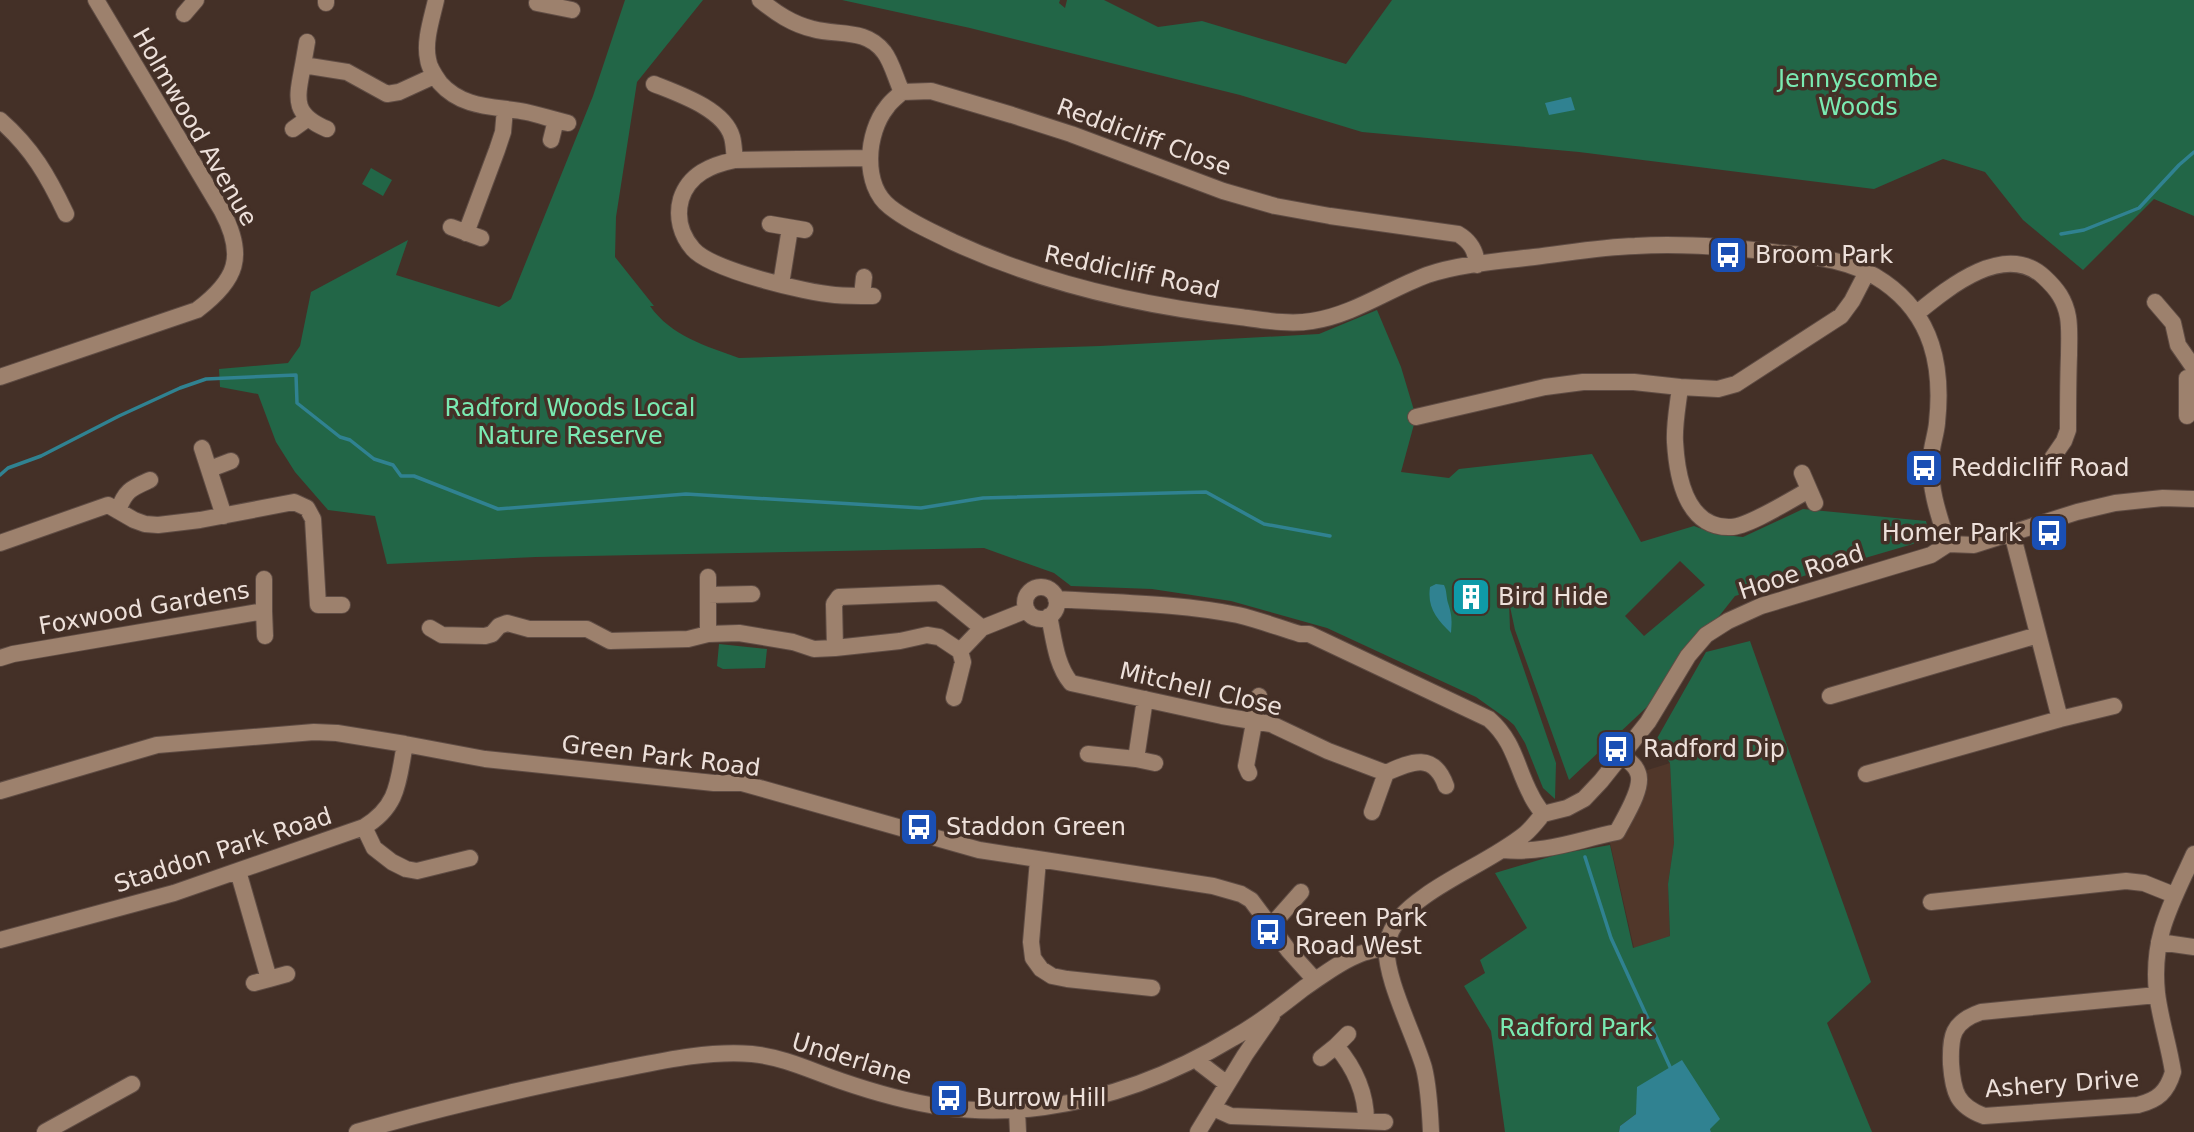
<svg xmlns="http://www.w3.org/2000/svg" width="2194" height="1132" font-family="'DejaVu Sans',sans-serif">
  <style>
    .built { fill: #51372a }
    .green { fill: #226647; fill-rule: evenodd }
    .water { fill: #308291 }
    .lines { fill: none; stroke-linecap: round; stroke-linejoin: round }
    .stream { stroke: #308291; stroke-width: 3.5 }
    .minor-casing { stroke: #5f4c44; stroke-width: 18 }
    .minor { stroke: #9d816d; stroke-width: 16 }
    .labels { text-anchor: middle; stroke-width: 7; stroke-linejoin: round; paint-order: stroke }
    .park-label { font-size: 24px; fill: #7aeab2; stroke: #443027 }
    .street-label { font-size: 24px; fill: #ede0da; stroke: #443027 }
    .poi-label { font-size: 24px; fill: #ede0da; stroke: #443027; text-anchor: start }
  </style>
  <rect width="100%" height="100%" fill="#443027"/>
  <path class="built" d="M1670 763 1674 843 1668 884 1670 936 1634 948 1608 834 1617 832 1638 773Z"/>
  <path class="green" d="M625 0H703L637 82 616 217 615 257 654 306H650C671 336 706 346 739 358L1100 346 1319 334 1377 310 1401 367 1416 417 1401 472 1449 478 1459 469 1592 454 1641 542 1694 526 1715 534 1743 537 1803 509 1926 521 1930 539 1735 596 1649 705 1569 780 1515 630 1509 602 1510 629 1556 763 1555 799 1543 788 1525 743 1514 725 1507 719 1476 697 1327 628 1231 601 1152 589 1071 586 1054 573 984 548 536 557 387 564 375 516 328 510 295 472 276 442 258 394 220 387 219 369 288 363 300 346 311 292 408 240 396 275 499 307 511 299 593 96ZM1680 561 1705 585 1644 636 1625 616Z
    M842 0H1060L1059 3 1065 8 1067 0H1104L1158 27 1202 21 1346 64 1392 0H2194V216L2154 199 2083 270 2023 220 1985 172 1943 159 1874 189 1579 152 1362 132 1240 95 970 28Z
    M371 168 392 180 383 196 362 184Z
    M1750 641 1871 982 1827 1023 1872 1132H1711L1710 1129 1636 1114 1620 1126 1619 1132H1505L1491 1031 1464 986 1485 973 1480 960 1527 928 1495 873 1559 854 1610 845 1633 948 1670 936 1668 884 1674 843 1670 763 1655 742 1706 652Z
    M719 644 767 649 765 668 723 669 717 666Z"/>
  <path class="water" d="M1571 97 1575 110 1549 115 1545 103Z
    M1436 584 1444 585C1447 591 1446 596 1448 603 1452 615 1452 620 1451 633 1437 619 1427 608 1430 587Z
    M1682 1060 1720 1119 1710 1129 1711 1132H1619L1620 1126 1636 1114 1637 1087Z"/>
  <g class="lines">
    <path class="stream" d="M2061 234 2084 230 2139 208 2179 165 2194 152
      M0 475 8 468 41 456 119 416 180 388 206 379 296 375 297 403 340 437 350 440 374 459 393 465 401 476H414L498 509 686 494 921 508 983 498 1206 492 1264 524 1330 536
      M1585 857 1611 938 1670 1067"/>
    <g class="minor-casing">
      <path id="minor" d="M436 0C432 18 424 41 428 59 429 68 435 76 440 83 463 109 495 106 526 112 540 115 554 120 568 123
        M760 0C776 13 792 24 813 29 838 36 866 28 884 52 892 62 896 80 902 92
        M326 3V0
        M537 3 572 10
        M184 14 196 0
        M303 65 307 42
        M654 84C679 94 724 109 732 137 734 144 734 153 735 160
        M0 120C32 148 48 176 66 214
        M293 129 307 119
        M327 129C291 114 297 98 303 65L347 72 387 94 399 92 434 76
        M551 140 556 120
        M870 158 735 160C711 165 689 174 681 199 676 217 681 235 693 249 711 270 807 293 835 295 848 296 861 296 873 296
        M770 224 805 230
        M451 227 481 238
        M466 233 497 150 503 132 505 109
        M1477 265C1476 250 1470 241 1458 234L1330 216 1275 206 1223 191 1071 134 1012 115 931 91 902 92C897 97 891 101 887 107 866 133 862 185 890 207 909 222 931 231 953 242 1044 284 1141 306 1240 317 1263 320 1289 325 1312 321 1353 315 1389 289 1427 275 1459 264 1500 261 1534 257 1568 253 1601 247 1635 246 1683 243 1732 247 1780 253 1815 256 1855 261 1884 282 1933 316 1943 367 1937 423 1936 435 1931 447 1931 459 1929 489 1939 516 1948 544
        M781 284 790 228
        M862 296 864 277
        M2155 302 2173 323 2178 345 2194 368
        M1917 313C1949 287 2005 241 2044 277 2057 289 2065 300 2068 317 2070 329 2069 343 2069 355 2068 380 2068 405 2068 430L2064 441 2044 470
        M0 377 197 310C237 280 246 256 222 211L96 0
        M2187 378V416
        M1680 387C1678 405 1674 424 1675 442 1677 476 1686 529 1731 527 1748 527 1792 499 1809 490
        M1416 417 1545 387 1583 382H1634L1680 387 1718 389 1736 384 1841 316 1852 301 1867 272
        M202 448 224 516
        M210 469 231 461
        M1802 473 1815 503
        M118 511C125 490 132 488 150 480
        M0 543 108 505 134 520 145 524 158 525 200 520 294 502 307 508 313 519 318 605H342
        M1025 603a16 16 0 1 1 32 0a16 16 0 1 1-32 0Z
        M708 595V577
        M1056 599C1117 603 1178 603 1238 615 1259 620 1280 628 1300 634H1309L1489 719C1515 742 1516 767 1531 795 1534 802 1539 808 1543 814
        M264 611 265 636
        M1049 616C1054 639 1056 665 1071 683L1222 716 1271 724 1328 751 1386 773C1412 761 1434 752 1446 786
        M430 628 442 635 485 636 492 634 499 626 507 623 529 629H587L610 641 688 639 708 634 739 633 793 642 814 649 835 648 834 604 839 597 939 593 982 628 1027 610
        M708 634V595L752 594
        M835 648 900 641 927 635 939 637 960 651 982 628
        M0 658 13 654 264 611V579
        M1830 696 2038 635
        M954 698 963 662 960 651
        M2060 719 2114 706
        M1088 754 1136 759 1145 699
        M1136 759 1155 763
        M1249 773 1246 766 1259 696
        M1866 774 2060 719 2012 533
        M0 791 157 745 314 732 337 733 405 744 485 759 714 783H742L979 850 1213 886 1241 894 1251 900 1289 951 1315 980
        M1372 812 1386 773
        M1543 814 1567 808 1584 799 1601 781 1648 722 1688 656 1706 635 1728 621 1761 606 1931 555 1948 544 1974 545 2077 512 2115 503 2163 498 2194 499
        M364 827 374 848 392 862 406 869 417 871 470 858
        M1503 850C1545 854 1577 840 1617 832 1624 818 1644 788 1638 773 1636 766 1629 761 1623 756
        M1038 860 1031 942 1033 958 1041 969 1052 976 1067 979 1152 988
        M238 871 269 979 254 983
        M1931 902 2126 881 2144 883 2174 895
        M1271 926 1301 892
        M0 940 174 893 364 827C399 806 398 781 405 744
        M2159 942 2194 947
        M269 979 287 974
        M2157 995 1981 1012C1952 1022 1950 1036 1951 1064 1953 1092 1957 1106 1984 1116L2138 1105C2158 1100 2167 1092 2173 1072 2169 1045 2160 1019 2157 993 2151 936 2172 903 2194 854
        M1348 1034 1336 1046C1354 1067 1366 1093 1366 1121
        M1197 1058 1201 1064 1227 1084
        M1321 1058 1336 1046
        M1213 1108 1231 1116 1385 1122
        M1017 1110 1018 1132
        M45 1132 132 1084
        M357 1132C439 1108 522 1089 606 1072 653 1063 704 1050 752 1054 783 1057 812 1071 841 1081 911 1105 970 1117 1044 1107 1111 1098 1175 1073 1233 1038 1258 1024 1281 1006 1304 988 1322 976 1339 962 1360 954 1368 951 1378 949 1386 947
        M1198 1132 1245 1055 1272 1016
        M1431 1132C1430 1111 1429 1088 1424 1068 1415 1036 1383 975 1387 945 1390 923 1408 908 1425 896 1457 873 1495 858 1525 834 1532 828 1538 820 1543 814"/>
    </g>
    <use href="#minor" class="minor"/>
  </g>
  <defs>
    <g id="bus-square" transform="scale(2.0125)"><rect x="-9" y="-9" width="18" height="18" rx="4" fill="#1a4fb4" stroke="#443027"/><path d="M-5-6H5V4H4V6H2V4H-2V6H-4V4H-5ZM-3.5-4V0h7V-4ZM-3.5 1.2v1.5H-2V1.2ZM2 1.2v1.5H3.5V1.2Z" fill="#fff"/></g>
    <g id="building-square" transform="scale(2.0125)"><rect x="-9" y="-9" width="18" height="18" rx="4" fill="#0f9aa8" stroke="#443027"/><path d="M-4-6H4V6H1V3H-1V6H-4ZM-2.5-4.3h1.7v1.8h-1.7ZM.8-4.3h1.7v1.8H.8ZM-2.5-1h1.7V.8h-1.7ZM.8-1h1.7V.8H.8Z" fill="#fff"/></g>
  </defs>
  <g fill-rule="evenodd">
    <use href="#bus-square" x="1728" y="255"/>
    <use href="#bus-square" x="1924" y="468"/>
    <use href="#bus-square" x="2049" y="533"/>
    <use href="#building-square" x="1471" y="597"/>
    <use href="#bus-square" x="1616" y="749"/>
    <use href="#bus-square" x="919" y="827"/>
    <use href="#bus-square" x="1268" y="932"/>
    <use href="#bus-square" x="949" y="1098"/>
  </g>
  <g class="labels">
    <g class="park-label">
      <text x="1858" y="87">Jennyscombe<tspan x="1858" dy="28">Woods</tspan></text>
      <text x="570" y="416">Radford Woods Local<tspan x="570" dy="28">Nature Reserve</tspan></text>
      <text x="1576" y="1036">Radford Park</text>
    </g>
    <g class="street-label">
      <text transform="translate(195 127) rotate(60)" y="8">Holmwood Avenue</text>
      <text transform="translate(1144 137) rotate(20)" y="8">Reddicliff Close</text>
      <text transform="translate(1132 272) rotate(12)" y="8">Reddicliff Road</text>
      <text transform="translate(1801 572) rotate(-18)" y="8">Hooe Road</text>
      <text transform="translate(144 608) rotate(-10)" y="8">Foxwood Gardens</text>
      <text transform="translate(1201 689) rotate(13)" y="8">Mitchell Close</text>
      <text transform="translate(661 756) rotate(7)" y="8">Green Park Road</text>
      <text transform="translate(223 850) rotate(-18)" y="8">Staddon Park Road</text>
      <text transform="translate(852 1059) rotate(17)" y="8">Underlane</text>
      <text transform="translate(2062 1084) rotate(-4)" y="8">Ashery Drive</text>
    </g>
    <g class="poi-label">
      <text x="1755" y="263">Broom Park</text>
      <text x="1951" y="476">Reddicliff Road</text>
      <text x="2022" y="541" text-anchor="end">Homer Park</text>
      <text x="1498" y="605">Bird Hide</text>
      <text x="1643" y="757">Radford Dip</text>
      <text x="946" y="835">Staddon Green</text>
      <text x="1295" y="926">Green Park<tspan x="1295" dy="28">Road West</tspan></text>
      <text x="976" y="1106">Burrow Hill</text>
    </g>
  </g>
</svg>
